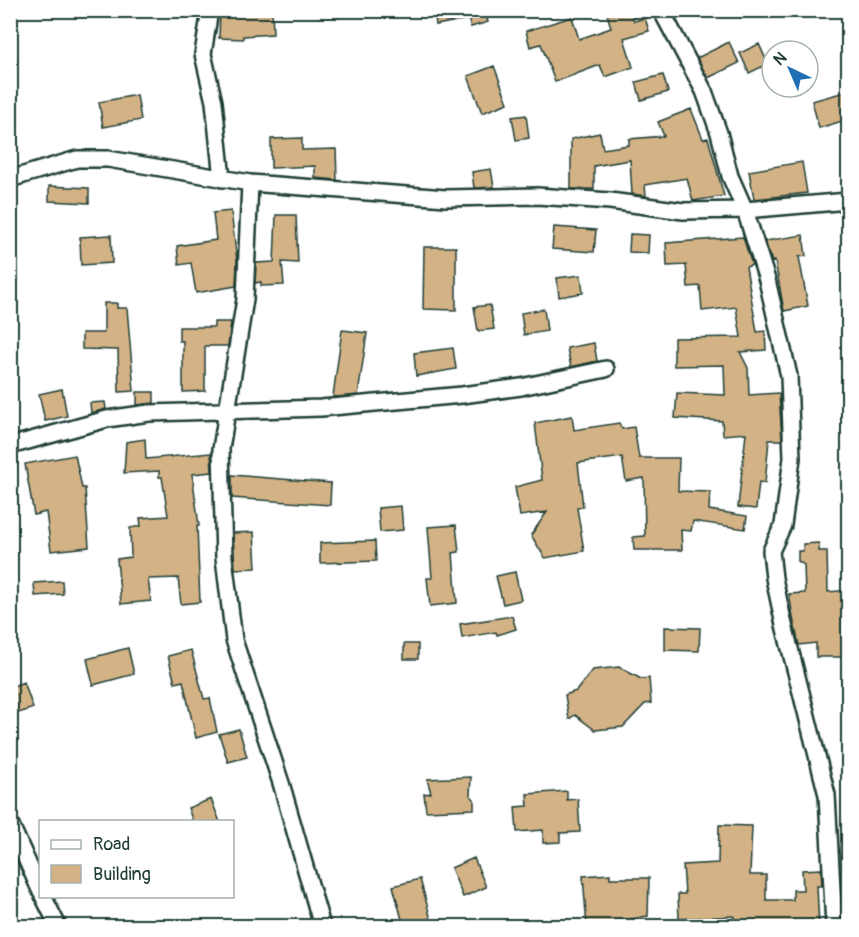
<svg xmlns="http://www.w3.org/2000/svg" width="859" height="937" font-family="Pangolin,sans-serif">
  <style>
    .building { fill: #d3b386; stroke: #1f3d34; stroke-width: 1.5 }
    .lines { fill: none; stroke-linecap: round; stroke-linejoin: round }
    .minor-casing { stroke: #1f3d34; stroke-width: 20 }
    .minor { stroke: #fff; stroke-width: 15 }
  </style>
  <rect width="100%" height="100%" fill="#fff"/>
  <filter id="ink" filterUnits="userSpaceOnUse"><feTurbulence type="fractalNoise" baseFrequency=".0167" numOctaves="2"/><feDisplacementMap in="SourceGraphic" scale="12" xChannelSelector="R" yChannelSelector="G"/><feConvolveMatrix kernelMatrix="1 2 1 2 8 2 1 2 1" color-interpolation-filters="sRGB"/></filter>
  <g filter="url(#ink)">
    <path class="building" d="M220 10H272L273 34 243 36V39L219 38Z
      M434 10H485L488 22 471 27 468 19 436 25Z
      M606 10H630L634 21 645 18 649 31 624 38 633 67 605 77 600 65 555 82 541 44 530 47 526 31 572 17 579 39 611 28Z
      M729 42 739 63 708 78 697 58Z
      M759 44 768 64 749 73 740 53Z
      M494 66 508 103 482 113 468 76Z
      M663 75 668 92 641 100 636 82Z
      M845 92 849 119 819 128 812 101Z
      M137 95 141 120 103 127 99 102Z
      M691 109 703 139 708 138 724 196 693 201 687 178 645 185 646 196 632 194 630 160 594 166V189H571V139L600 133 603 149 629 145V139L664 136 658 122Z
      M526 115 529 138 516 140 512 117Z
      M302 138V150L336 149 337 180 315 178V166L271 168V139Z
      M802 162 807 193 754 199 749 171Z
      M491 169 494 187 474 188 472 172Z
      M49 186 89 188V203L49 201Z
      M231 211 237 261 236 286 196 293 191 263 179 265 177 246 216 240 213 213Z
      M276 215H296L298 263 282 262 284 285 261 286V282L255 283 256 263 274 262Z
      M554 227 596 230 594 252 552 249Z
      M630 234 649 235 648 253 629 252Z
      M111 235 112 263 81 265 80 237Z
      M803 235 806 256 799 257 808 306 784 311 775 261 772 262 765 241Z
      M743 237 752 265 746 267 757 332 765 331 766 350 740 352 748 368 749 395 779 393 780 409 782 440H769L765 483 759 482 756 509 738 507 746 433 723 435 722 421 675 418 677 393 725 395 724 365 674 366V338L741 337 736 307 702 311 700 286 688 287 686 265 667 266 666 243Z
      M424 247H456V310L423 309Z
      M581 275 583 293 559 297 557 278Z
      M104 303H117V308H127L134 391 119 392 118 350 82 349V333H104Z
      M490 305 494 329 478 331 474 307Z
      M544 309 547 331 524 335 521 313Z
      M214 322H231L228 346H205V391L183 392V341H179V327H214Z
      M342 330 367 333 358 395 337 397 333 396Z
      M594 343 597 361 571 367 567 348Z
      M453 348 456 369 416 376 414 353Z
      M62 389 67 416 45 421 39 394Z
      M137 392H154V403L137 405Z
      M105 402 106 409 91 413 90 403Z
      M572 416 574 430 619 423 622 429 634 427 639 458H679L678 491 710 492 709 510 747 516 745 529 693 521 691 531 681 530 682 550H634L633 537 645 536 644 478 626 481 622 457 578 463 583 507 577 508 584 551 545 558 531 535 547 512 520 516 515 487 542 480 535 423Z
      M145 439 146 459 211 453 212 472 192 474 199 526H197L200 602 181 604 178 578 148 579 151 601 121 604 117 559 131 557 130 528 141 526 140 518 168 516 162 477H159V471L124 473 126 442Z
      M75 455 82 488H85L89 547 51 551 46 512 34 515 25 464Z
      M232 475 331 483 330 505 232 498Z
      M401 506 403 530 380 532 378 508Z
      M456 525 459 552 453 553 457 603 430 606 427 578H432L428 527Z
      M254 532 256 568 235 569 233 533Z
      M375 541 376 561 320 563V543Z
      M819 543V551H827L828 592 849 590V620H844V657H816V643L799 645 794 623 789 594 805 593 804 565 798 561V551H803V544Z
      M515 572 521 600 503 604 496 576Z
      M62 581 63 594 35 596 34 583Z
      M512 616 516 629 497 635 496 632 462 638 460 624Z
      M665 627 700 628 699 651 665 650Z
      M404 644H418V659H404Z
      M128 648 134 674 93 685 87 659Z
      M191 650 204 699 210 698 217 732 196 738 183 681 175 683 168 656Z
      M619 667 641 679 649 678 651 703 645 704 623 727 595 730 575 715 569 719 565 695 576 691 593 670Z
      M24 682 33 708 10 716V687Z
      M239 729 247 757 228 762 219 734Z
      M471 777 470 795 474 799V809L426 811 424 794 431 793 427 779Z
      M567 791V800L578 799 580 832 560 833V842L543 843V830L517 832 515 807 528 806 527 794Z
      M211 799 220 822H193L188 808Z
      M719 825 752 826 750 875H766V900H793V890H803L802 870 821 869 822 886H817L819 927H734V916L679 919 678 894H685L683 865 718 863Z
      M474 858 486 887 463 897 451 868Z
      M610 874V878H649L648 916 608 923 609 927H587L583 876Z
      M420 879 433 927H404L393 886Z"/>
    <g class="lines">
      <g class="minor-casing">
        <path id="minor" d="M210 10 203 54 214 102 222 179
          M661 10 704 91 719 133 730 176 745 210 767 280 789 376 792 458 783 525 771 551 774 578 784 625 827 795 834 926
          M10 179 77 159H108L250 183 446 198 537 196 610 201 683 211 745 210 848 201
          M250 183 245 299 221 449 224 558 234 640 281 783 322 926
          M10 446 107 419 149 413 321 408 462 395 521 387 606 369
          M10 823 40 890
          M43 896 58 926"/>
      </g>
      <use href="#minor" class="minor"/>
    </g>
  </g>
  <rect width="859" height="937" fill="none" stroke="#fff" stroke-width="36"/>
  <rect x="18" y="18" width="823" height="901" fill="none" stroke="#1f3d34" stroke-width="2" filter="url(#ink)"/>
  <rect x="39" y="820" width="195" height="78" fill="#ffffff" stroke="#a5b1ae" stroke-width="1.5"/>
  <rect x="51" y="840" width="30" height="9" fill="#ffffff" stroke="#a5b1ae" stroke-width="1.5"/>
  <text x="93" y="850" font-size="18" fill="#1f3d34">Road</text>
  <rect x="51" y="865" width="30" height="18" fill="#d3b386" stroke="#a5b1ae" stroke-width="1.5"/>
  <text x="93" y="880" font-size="18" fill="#1f3d34">Building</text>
  <g transform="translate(790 69) rotate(316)"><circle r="28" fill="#ffffff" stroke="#a5b1ae" stroke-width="1.5"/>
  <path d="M0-4.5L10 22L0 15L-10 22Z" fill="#1f6fb2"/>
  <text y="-9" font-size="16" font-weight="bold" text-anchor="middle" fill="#1f3d34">N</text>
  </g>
</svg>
